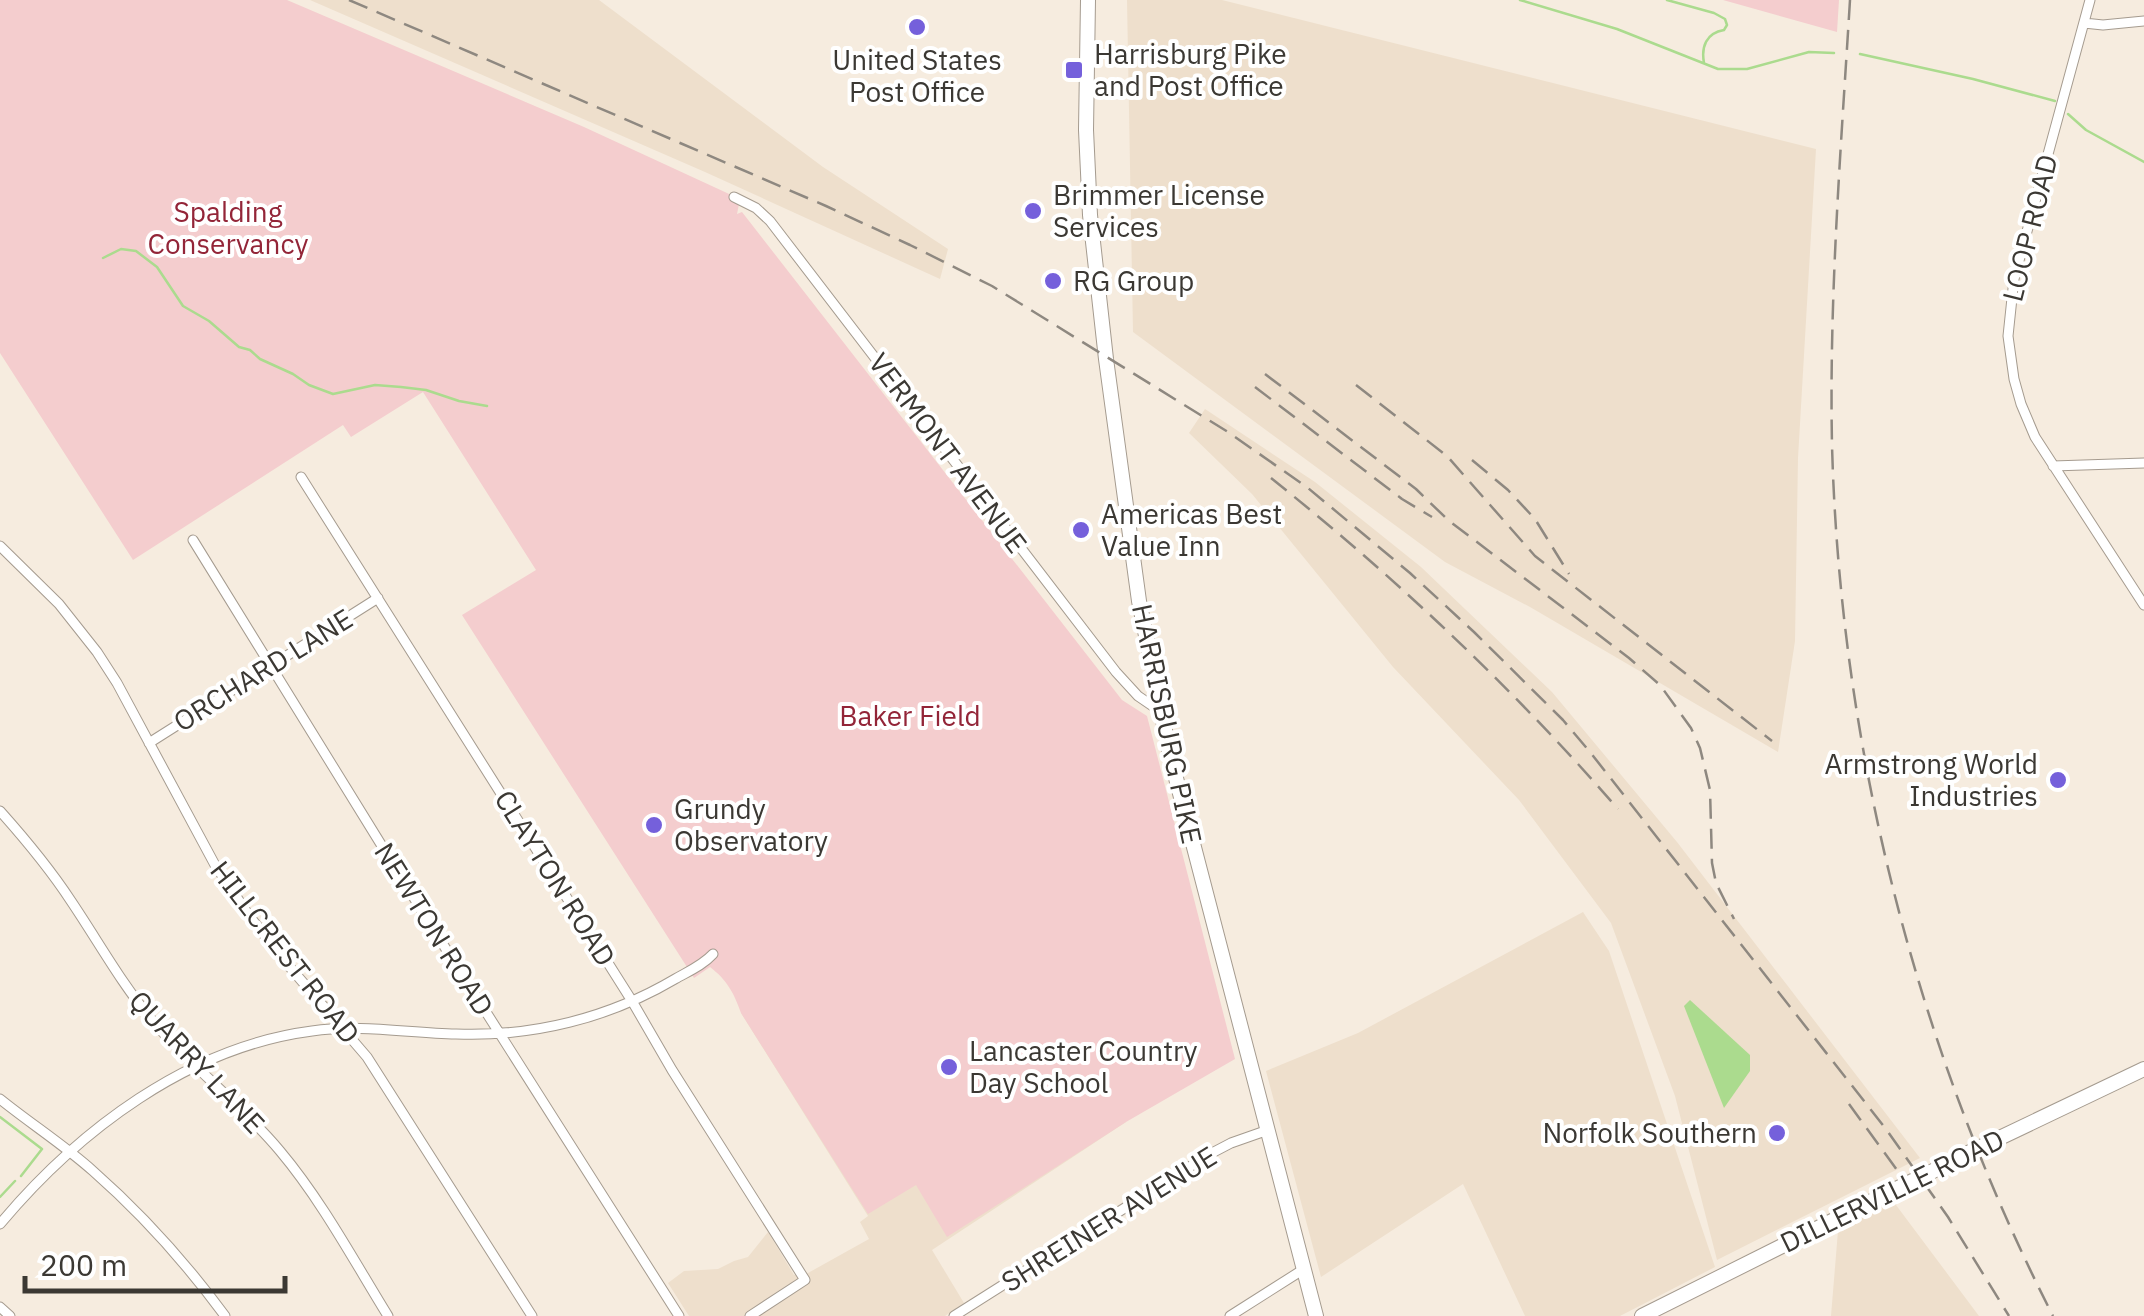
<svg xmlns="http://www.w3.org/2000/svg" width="2144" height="1316" font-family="'IBM Plex Sans',sans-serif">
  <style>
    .built { fill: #eedfcc }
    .green { fill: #f4cdce }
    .water { fill: #abdb8e }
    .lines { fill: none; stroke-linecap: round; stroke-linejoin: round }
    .stream { stroke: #abdb8e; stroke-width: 2.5 }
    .minor-casing { stroke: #a59b8f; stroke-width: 11 }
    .primary-casing { stroke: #a59b8f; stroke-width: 16 }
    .minor { stroke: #fff; stroke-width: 9 }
    .primary { stroke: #fff; stroke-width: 14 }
    .rail { stroke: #8e8880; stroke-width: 2.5; stroke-dasharray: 20 10; stroke-linecap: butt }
    .primary-bridge-casing { stroke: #a59b8f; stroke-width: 16; stroke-linecap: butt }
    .primary-bridge { stroke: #fff; stroke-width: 14 }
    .poi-dot { fill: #7560db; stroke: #fff; stroke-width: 4 }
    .labels { text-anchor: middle; stroke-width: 8; stroke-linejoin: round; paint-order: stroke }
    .poi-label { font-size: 28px; fill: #3b3833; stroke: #fff; text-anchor: start }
    .park-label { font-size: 28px; fill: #932538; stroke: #fff }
    .street-label { font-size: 28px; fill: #3b3833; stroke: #fff }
  </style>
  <rect width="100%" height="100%" fill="#f6ecdf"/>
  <path class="built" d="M310 0H599L823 167 948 249 940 279 705 172Z
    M1127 0H1222L1816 149 1798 458 1795 641 1778 752 1530 607 1445 562 1133 332Z
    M1205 409 1315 482 1421 567 1552 692 1677 842 1920 1158 1717 1260 1675 1096 1611 923 1519 800 1393 667 1252 494 1189 433Z
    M1583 912 1609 951 1715 1267 1620 1316H1525L1463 1184 1321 1277 1266 1071 1358 1033Z
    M741 1013 1126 1122 932 1250 964 1303 945 1316H689L668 1283 684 1271 718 1269 734 1261 748 1257 768 1232 794 1275 808 1273 869 1239 860 1222 868 1216Z
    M1893 1201 1979 1316H1831L1838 1231Z"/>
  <path class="green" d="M0 0H287L584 127 740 199 737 214 742 212 1122 700 1147 716 1235 1059 1126 1122 947 1237 916 1185 868 1214 741 1013C734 993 727 980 710 967L694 978 462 615 536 570 423 392 351 437 343 425 133 560 0 353Z
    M1723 0H1839L1837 32Z"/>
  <path class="water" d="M1690 1000 1750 1055V1071L1724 1108 1684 1006Z"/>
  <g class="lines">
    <path class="stream" d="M1520 0 1617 29 1718 69H1747L1809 52 1834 53
      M1667 0 1714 13 1725 19 1727 25 1724 30C1706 33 1701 47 1704 63
      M1860 54 1973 79 2055 101
      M2068 114 2086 130 2144 162
      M103 258 121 249 136 251 157 267 183 306 209 321 239 347 250 350 260 359 293 374 309 385 333 394 375 385 401 387 426 390 459 401 487 406
      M0 1117 42 1149 21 1176
      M0 1197 15 1181"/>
    <g class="minor-casing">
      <path id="minor" d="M2090 0 2014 279 2008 336 2014 379 2021 404 2035 437 2144 605
        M2084 23 2103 25 2144 21
        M734 197 756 208 770 221 1116 672 1138 696 1160 711
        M2053 466 2144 463
        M301 477 632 1001 672 1070 805 1280 750 1316
        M193 540 432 927 679 1316
        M0 546 59 604 97 652 117 683 215 865 250 917 288 965 367 1057 532 1316
        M149 743 378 598
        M0 811C25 839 50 869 71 901 98 941 121 983 152 1020 191 1067 241 1104 280 1151 322 1201 354 1261 388 1316
        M0 1099C31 1124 64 1145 93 1171 143 1215 186 1263 225 1316
        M0 1224C78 1131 188 1047 312 1031 360 1024 408 1033 456 1034 533 1037 609 1018 675 979 689 971 703 965 713 954
        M0 1307 10 1316
        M954 1316 1210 1154 1231 1143 1268 1130
        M1230 1316 1304 1269"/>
    </g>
    <g class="primary-casing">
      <path id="primary" d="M1088 0 1086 130 1090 215 1106 359 1139 601 1170 755 1316 1316
        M1989 1143 2144 1069
        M1931 1172 1968 1153
        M1642 1316 1894 1190"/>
    </g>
    <use href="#minor" class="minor"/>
    <use href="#primary" class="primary"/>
    <path class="rail" d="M349 0 826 206 910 245 992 286 1228 432 1308 488 1410 573 1474 632 1563 720 1590 752 1886 1129 1948 1217 2009 1316
      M1850 0C1841 148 1829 296 1832 445 1840 746 1916 1048 2053 1316
      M1265 374 1416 489 1448 520 1629 658 1660 685 1691 728 1700 748 1710 790 1712 863 1716 883 1734 919
      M1356 385 1447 456 1535 556 1772 741
      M1255 387 1402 499 1432 517
      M1472 460 1508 490 1535 519 1569 574
      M1271 478C1396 578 1513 688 1618 809
      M1849 1104 1908 1185"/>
    <g class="primary-bridge-casing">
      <path id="primary-bridge" d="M1968 1153 1989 1143
        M1894 1190 1931 1172"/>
    </g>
    <use href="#primary-bridge" class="primary-bridge"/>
  </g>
  <g class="poi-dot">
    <circle cx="917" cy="27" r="10"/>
    <rect x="1064" y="60" width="20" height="20" rx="5"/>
    <circle cx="1033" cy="211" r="10"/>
    <circle cx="1053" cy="281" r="10"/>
    <circle cx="1081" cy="530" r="10"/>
    <circle cx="2058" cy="780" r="10"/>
    <circle cx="654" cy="825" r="10"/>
    <circle cx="949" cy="1067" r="10"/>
    <circle cx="1777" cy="1133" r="10"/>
  </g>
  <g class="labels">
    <g class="poi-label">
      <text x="1094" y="64">Harrisburg Pike<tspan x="1094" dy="32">and Post Office</tspan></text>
      <text x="917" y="70" text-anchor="middle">United States<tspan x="917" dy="32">Post Office</tspan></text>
      <text x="1053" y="205">Brimmer License<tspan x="1053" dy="32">Services</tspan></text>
      <text x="1073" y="291">RG Group</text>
      <text x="1101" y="524">Americas Best<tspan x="1101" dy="32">Value Inn</tspan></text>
      <text x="2038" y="774" text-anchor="end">Armstrong World<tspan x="2038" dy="32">Industries</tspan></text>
      <text x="674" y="819">Grundy<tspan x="674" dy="32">Observatory</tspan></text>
      <text x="969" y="1061">Lancaster Country<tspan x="969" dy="32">Day School</tspan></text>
      <text x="1757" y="1143" text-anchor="end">Norfolk Southern</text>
    </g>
    <g class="park-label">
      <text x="228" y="222">Spalding<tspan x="228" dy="32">Conservancy</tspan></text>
      <text x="910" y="726">Baker Field</text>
    </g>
    <g class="street-label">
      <text transform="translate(2030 228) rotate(-76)" y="10">LOOP ROAD</text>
      <text transform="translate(948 453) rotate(53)" y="10">VERMONT AVENUE</text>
      <text transform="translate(263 670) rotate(-32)" y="10">ORCHARD LANE</text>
      <text transform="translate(1167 724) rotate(78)" y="10">HARRISBURG PIKE</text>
      <text transform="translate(555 878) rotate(58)" y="10">CLAYTON ROAD</text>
      <text transform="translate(434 929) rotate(58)" y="10">NEWTON ROAD</text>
      <text transform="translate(285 952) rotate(52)" y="10">HILLCREST ROAD</text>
      <text transform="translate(197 1062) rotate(47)" y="10">QUARRY LANE</text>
      <text transform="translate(1892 1191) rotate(-26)" y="10">DILLERVILLE ROAD</text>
      <text transform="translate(1109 1219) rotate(-32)" y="10">SHREINER AVENUE</text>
    </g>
  </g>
  <path d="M25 1276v15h260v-15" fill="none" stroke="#3b3833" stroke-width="5"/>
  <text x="40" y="1276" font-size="30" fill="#3b3833" stroke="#ffffff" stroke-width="8" paint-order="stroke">200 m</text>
</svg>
